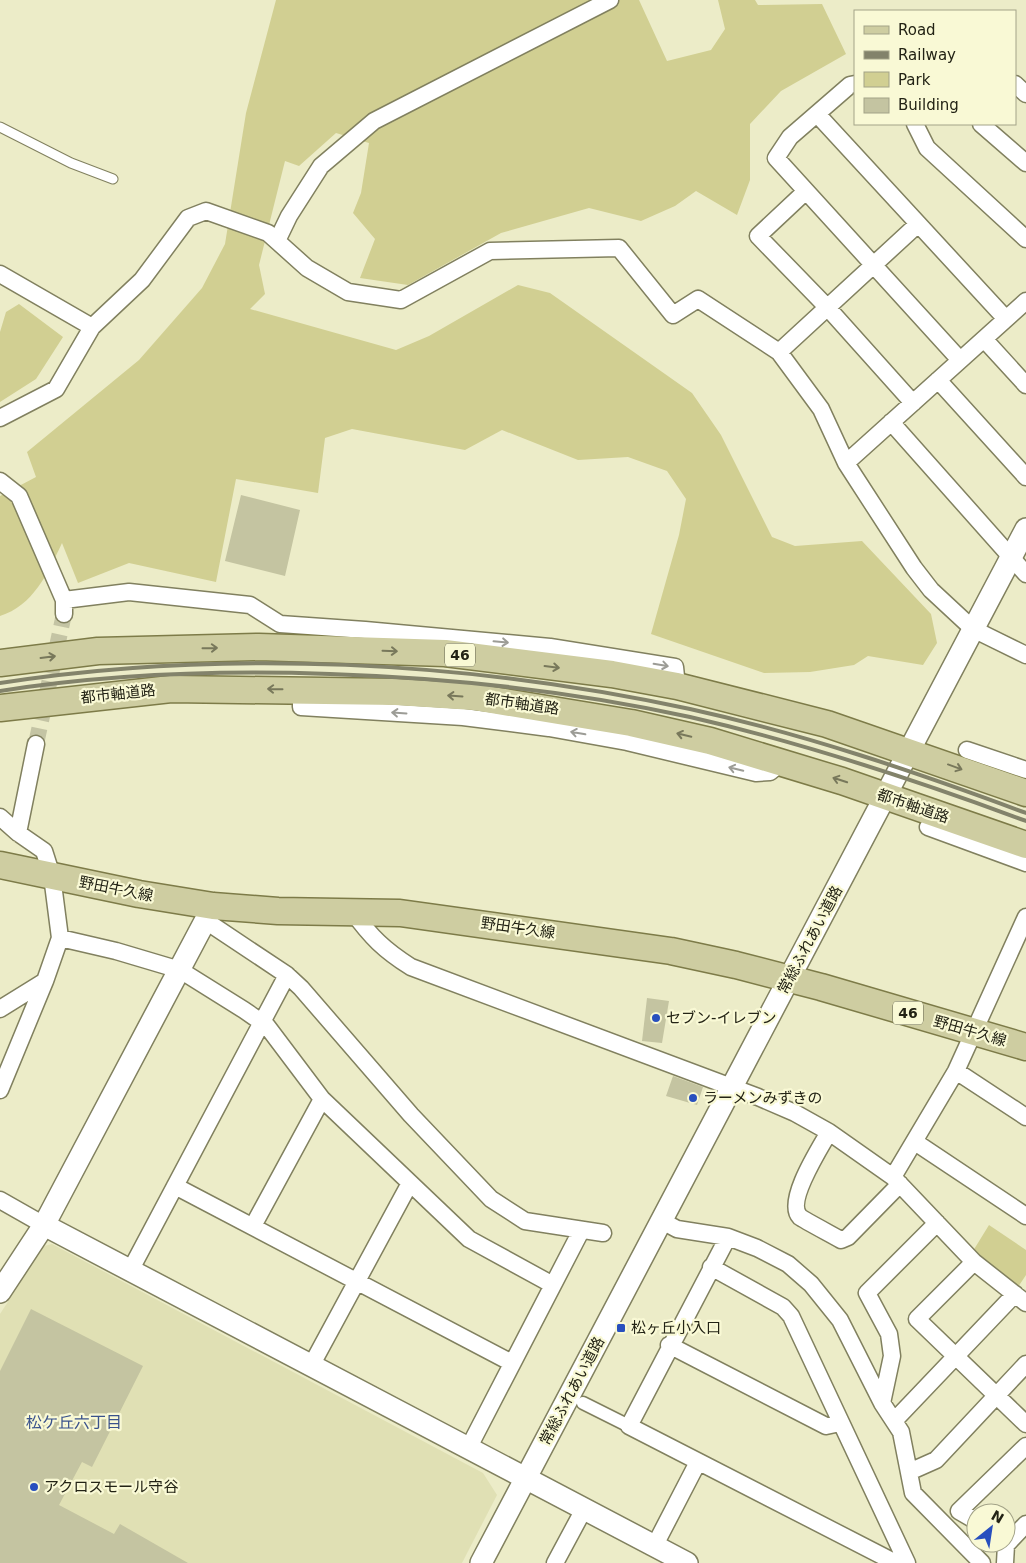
<svg xmlns="http://www.w3.org/2000/svg" width="1026" height="1563" font-family="'DejaVu Sans','Noto Sans JP',sans-serif">
  <style>
    .built { fill: #e0e0b4 }
    .green { fill: #d1cf92 }
    .building { fill: #c4c4a1 }
    .lines { fill: none; stroke-linecap: round; stroke-linejoin: round }
    .minor-tunnel { stroke: #c4c4a4; stroke-width: 16; stroke-dasharray: 16 8; stroke-linecap: butt }
    .service-casing { stroke: #81805f; stroke-width: 11 }
    .pedestrian-casing { stroke: #81805f; stroke-width: 15 }
    .minor-casing { stroke: #81805f; stroke-width: 19 }
    .tertiary-casing { stroke: #81805f; stroke-width: 24 }
    .primary-casing { stroke: #7d7b48; stroke-width: 29 }
    .service { stroke: #fff; stroke-width: 9 }
    .pedestrian { stroke: #fff; stroke-width: 12 }
    .minor { stroke: #fff; stroke-width: 16 }
    .tertiary { stroke: #fff; stroke-width: 21 }
    .primary { stroke: #cecda1; stroke-width: 26 }
    .rail { stroke: #83836b; stroke-width: 4 }
    .oneway { stroke: #9c9c96 }
    .oneway2 { stroke: #78785b }
    .poi-dot { fill: #284fbe; stroke: #f9f9d5; stroke-width: 2 }
    .labels { text-anchor: middle; stroke-width: 4.5; stroke-linejoin: round; paint-order: stroke }
    .shield { fill: #f9f9d5; stroke: #63634f; stroke-width: 1 }
    .shield-label { font-size: 14px; font-weight: bold; fill: #232315 }
    .street-label { font-size: 15px; fill: #232315; stroke: #f9f9d5 }
    .poi-label { font-size: 15px; fill: #232315; stroke: #f9f9d5; text-anchor: start }
    .neighbourhood-label { font-size: 16px; fill: #3a528c; stroke: #f9f9d5 }
  </style>
  <rect width="100%" height="100%" fill="#ececc8"/>
  <path class="built" d="M52 1244 483 1473 497 1495 462 1563H0V1314L44 1246Z"/>
  <path class="green" d="M276 0H639L667 61 711 50 725 29 718 0H755L758 5 822 4 846 54 781 91 750 124V180L737 215 696 191 675 206 641 221 589 208 501 233 408 285 360 278 375 239 353 213 361 193 369 143 336 133 299 166 285 161 259 265 265 294 250 309 396 350 429 336 518 285 550 293 692 393 721 435 772 537 795 546 862 541 931 614 937 643 923 665 868 656 854 665 810 672 764 673 651 634 679 535 686 499 667 471 628 457 578 460 502 430 465 450 352 429 325 438 318 493 236 479 216 582 129 563 78 583 62 543C48 573 33 606 0 616V496L36 477 27 452 139 360 202 288 225 244 246 113Z
    M19 304 63 337 36 379 0 402V332L6 312Z
    M989 1225 1026 1250V1275L1018 1287 973 1251Z"/>
  <path class="building" d="M241 495 300 510 285 576 225 561Z
    M647 998 669 1001 662 1043 642 1041Z
    M673 1076 703 1087 697 1105 666 1096Z
    M31 1309 143 1366 92 1467 82 1462 59 1505 114 1534 120 1524 188 1563H0V1371Z"/>
  <g class="lines">
    <path class="minor-tunnel" d="M36 744 64 614"/>
    <g class="service-casing">
      <path id="service" d="M0 127 71 163 113 179"/>
    </g>
    <g class="pedestrian-casing">
      <path id="pedestrian" d="M583 1403 629 1426"/>
    </g>
    <g class="minor-casing">
      <path id="minor" d="M855 84 850 85 790 137 776 158 960 360
        M1015 84 1026 94
        M817 114 1006 319
        M915 124 927 148 1026 239
        M981 124 1026 163
        M806 191 758 236 827 307 913 403
        M277 241 289 216 321 166 374 121 610 0
        M0 274 92 327
        M984 339 1026 385
        M779 352 918 224
        M938 380 1026 477
        M0 418 56 389 92 327 142 280 188 218 206 211 268 233 307 268 348 292 401 300 490 251 619 248 673 315 698 299 779 352 821 409 846 463 914 568 931 590 973 629 1026 655
        M891 422 1026 574
        M846 463 1026 301
        M0 481 19 496 64 600V614
        M64 600 129 592 250 605 280 624 365 630 364 639
        M365 630 550 647 675 667 677 686
        M301 690V707L463 717 549 728 627 742 756 773 770 772 781 763
        M967 750 1026 770
        M0 817 18 833 44 851 52 876 60 938 45 981 0 1009
        M928 827 1026 863
        M18 833 36 744
        M352 911C371 937 384 950 411 967L758 1097 795 1113 829 1132 893 1177 974 1262 1026 1303
        M206 921 287 975 301 988 411 1115 491 1199 525 1221 603 1233
        M60 938 116 951 180 970 244 1010 267 1026 322 1099 469 1239 553 1285
        M956 1071 1026 1117
        M0 1090 45 981
        M829 1132C820 1148 785 1202 800 1217 804 1220 836 1237 841 1240L848 1237 900 1184
        M915 1142 1026 1216
        M893 1177 956 1071 1026 917
        M175 1186 512 1363
        M0 1200 44 1225
        M662 1221 677 1229 728 1237 757 1248 788 1264 811 1284 840 1320 882 1403 901 1432 913 1493 982 1563
        M253 1226 322 1099
        M728 1237 629 1426 896 1563
        M974 1262 917 1319 1026 1424
        M711 1267 783 1307 791 1316 907 1563
        M130 1271 287 975
        M669 1345 826 1426 840 1423
        M311 1366 410 1183
        M882 1403 892 1356 889 1334 867 1293 937 1223
        M894 1421 1015 1294
        M468 1449 581 1231
        M909 1472 936 1460 1026 1364
        M976 1521 959 1511 1026 1446
        M655 1545 698 1462
        M555 1563 584 1509
        M1005 1563 1006 1545 1026 1524"/>
    </g>
    <g class="tertiary-casing">
      <path id="tertiary" d="M44 1225 687 1563
        M0 1292 44 1225 213 906
        M481 1563 1026 529"/>
    </g>
    <g class="primary-casing">
      <path id="primary" d="M0 663 98 651 259 647 445 653 612 674 677 686 827 724 1026 793
        M0 708 171 689 396 692 474 697 631 723 710 741 842 781 1026 845
        M0 865 139 894 213 906 278 911 400 913 671 951 736 965 821 987 1026 1047"/>
    </g>
    <use href="#service" class="service"/>
    <use href="#pedestrian" class="pedestrian"/>
    <use href="#minor" class="minor"/>
    <use href="#tertiary" class="tertiary"/>
    <use href="#primary" class="primary"/>
    <path class="rail" d="M0 683C225 648 467 661 690 709 804 734 916 772 1026 813
      M0 691C109 674 220 670 330 674 451 678 572 691 690 717 804 743 916 780 1026 821"/>
  </g>
  <defs><path id="oneway-shaft" d="M-6 0H5M1.5-3L5.5 0L1.5 3" fill="none" stroke-width="1.6" stroke-linecap="round" stroke-linejoin="round" transform="scale(1.25)"/></defs>
  <g class="oneway">
    <use href="#oneway-shaft" transform="translate(501 642) rotate(5)"/>
    <use href="#oneway-shaft" transform="translate(661 665) rotate(9)"/>
    <use href="#oneway-shaft" transform="translate(399 713) rotate(-176)"/>
    <use href="#oneway-shaft" transform="translate(578 733) rotate(-170)"/>
    <use href="#oneway-shaft" transform="translate(736 769) rotate(-166)"/>
  </g>
  <g class="oneway2">
    <use href="#oneway-shaft" transform="translate(210 648) rotate(-1)"/>
    <use href="#oneway-shaft" transform="translate(390 651) rotate(2)"/>
    <use href="#oneway-shaft" transform="translate(48 657) rotate(-7)"/>
    <use href="#oneway-shaft" transform="translate(552 667) rotate(7)"/>
    <use href="#oneway-shaft" transform="translate(275 689) rotate(-179)"/>
    <use href="#oneway-shaft" transform="translate(455 696) rotate(-176)"/>
    <use href="#oneway-shaft" transform="translate(684 735) rotate(-167)"/>
    <use href="#oneway-shaft" transform="translate(955 767) rotate(20)"/>
    <use href="#oneway-shaft" transform="translate(840 780) rotate(-162)"/>
  </g>
  <g class="poi-dot">
    <circle cx="656" cy="1018" r="5"/>
    <circle cx="693" cy="1098" r="5"/>
    <rect x="616" y="1323" width="10" height="10" rx="2.5"/>
    <circle cx="34" cy="1487" r="5"/>
  </g>
  <g class="labels">
    <g class="shield">
      <rect x="445" y="643.5" width="30" height="23" rx="4"/>
      <rect x="893" y="1001.5" width="30" height="23" rx="4"/>
    </g>
    <g class="shield-label">
      <text x="460" y="660">46</text>
      <text x="908" y="1018">46</text>
    </g>
    <g class="street-label">
      <text transform="translate(118 694) rotate(-6)" y="5">都市軸道路</text>
      <text transform="translate(522 704) rotate(8)" y="5">都市軸道路</text>
      <text transform="translate(913 806) rotate(19)" y="5">都市軸道路</text>
      <text transform="translate(116 889) rotate(11)" y="5">野田牛久線</text>
      <text transform="translate(518 928) rotate(8)" y="5">野田牛久線</text>
      <text transform="translate(810 940) rotate(-62)" y="5">常総ふれあい道路</text>
      <text transform="translate(970 1031) rotate(16)" y="5">野田牛久線</text>
      <text transform="translate(572 1391) rotate(-62)" y="5">常総ふれあい道路</text>
    </g>
    <g class="poi-label">
      <text x="666" y="1023">セブン-イレブン</text>
      <text x="703" y="1103">ラーメンみずきの</text>
      <text x="631" y="1333">松ヶ丘小入口</text>
      <text x="44" y="1492">アクロスモール守谷</text>
    </g>
    <g class="neighbourhood-label">
      <text x="74" y="1428">松ケ丘六丁目</text>
    </g>
  </g>
  <rect x="854" y="10" width="162" height="115" fill="#f9f9d5" stroke="#a3a388"/>
  <rect x="864" y="26" width="25" height="8" fill="#cecda1" stroke="#a3a388"/>
  <text x="898" y="35" font-size="15" fill="#232315">Road</text>
  <rect x="864" y="51" width="25" height="8" fill="#83836b" stroke="#a3a388"/>
  <text x="898" y="60" font-size="15" fill="#232315">Railway</text>
  <rect x="864" y="72" width="25" height="15" fill="#d1cf92" stroke="#a3a388"/>
  <text x="898" y="85" font-size="15" fill="#232315">Park</text>
  <rect x="864" y="98" width="25" height="15" fill="#c4c4a1" stroke="#a3a388"/>
  <text x="898" y="110" font-size="15" fill="#232315">Building</text>
  <g transform="translate(991 1528) rotate(30)"><circle r="24" fill="#f9f9d5" stroke="#a3a388"/>
  <path d="M0-4L9 19L0 12L-9 19Z" fill="#284fbe"/>
  <text y="-8" font-size="14" font-weight="bold" text-anchor="middle" fill="#232315">N</text>
  </g>
</svg>
